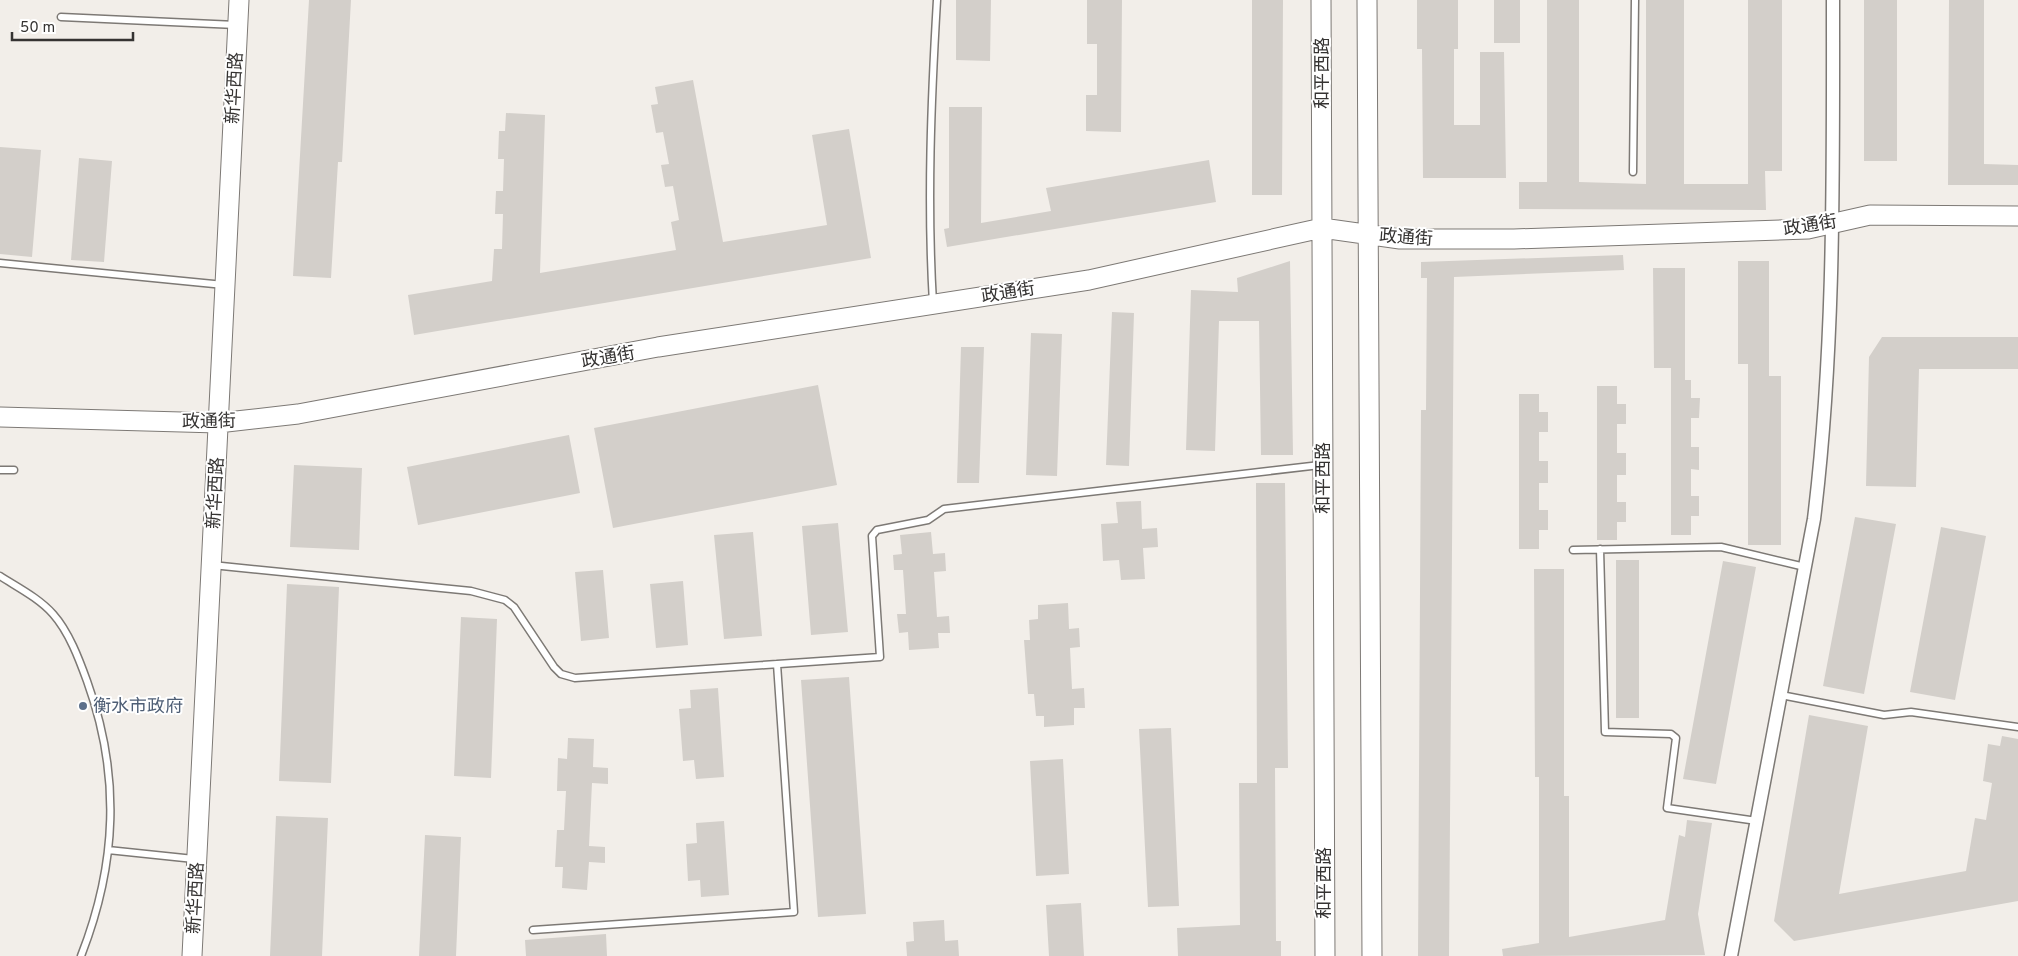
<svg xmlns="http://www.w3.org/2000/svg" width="2018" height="956" font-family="Overpass,'Noto Sans SC',sans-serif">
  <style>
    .building { fill: #d3cfca }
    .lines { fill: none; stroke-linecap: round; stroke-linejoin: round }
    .lane-casing { stroke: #7d7975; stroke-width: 9 }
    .street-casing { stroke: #7d7975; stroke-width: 15 }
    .secondary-casing { stroke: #7d7975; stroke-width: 21 }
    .lane { stroke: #fff; stroke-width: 6 }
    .street { stroke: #fff; stroke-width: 12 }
    .secondary { stroke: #fff; stroke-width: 19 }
    .service-dot { fill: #5c6f8a; stroke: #fff; stroke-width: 2 }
    .labels { text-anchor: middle; stroke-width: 4; stroke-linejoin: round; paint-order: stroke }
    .street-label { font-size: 18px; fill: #353332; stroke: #fff }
    .service-label { font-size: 18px; fill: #4e5e75; stroke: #fff; text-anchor: start }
  </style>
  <rect width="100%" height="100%" fill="#f2eee9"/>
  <path class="building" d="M309 0H351L342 162H338L331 278 293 276Z
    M956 0H991L990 61 956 60Z
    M1087 0H1122L1121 132 1086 131V95H1097V44H1087Z
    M1252 0H1283L1282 195H1252Z
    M1417 0H1458V49H1454V125H1480V52H1504L1506 178H1423L1422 49H1417Z
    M1494 0H1520V43H1494Z
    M1547 0H1579V182L1646 184V0H1684V184H1748V0H1782V171H1765L1766 210 1519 209V182H1547Z
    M1864 0H1897V161H1864Z
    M1949 0H1984V164L2018 165V185H1948Z
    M693 80 723 242 827 225 812 135 849 129 871 258 414 335 408 295 492 281 494 249H502L503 214H495L496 191H503L504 159H498L499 131H505L506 113 545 115 540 273 676 250 671 222 679 220 673 186 665 187 661 165 669 164 663 132 656 133 651 105 658 104 655 87Z
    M949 107H982L981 223 1051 211 1046 188 1209 160 1216 202 947 247 944 229 949 228Z
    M0 147 41 150 32 257 0 254Z
    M79 158 112 161 104 262 71 260Z
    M1623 255 1624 270 1454 277 1449 956H1418L1421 410H1426L1427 278H1421V262Z
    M1290 261 1293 455H1261L1259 321H1219L1215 451 1186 450 1191 290 1238 292 1237 278Z
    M1738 261H1769V376H1781V545H1748V364H1738Z
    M1653 268H1685V380H1691V398H1700L1699 418H1691V447H1699V470L1691 469V496H1699V516H1691V535H1671V368H1654Z
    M1112 312 1134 313 1129 466 1106 465Z
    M1031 333 1062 334 1057 476 1026 475Z
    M1882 337H2018V369H1919L1916 487 1866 486 1869 357Z
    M961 347H984L979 483H957Z
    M818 385 837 485 613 528 594 428Z
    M1597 386H1617V404H1626V424H1617V453H1626V475H1617V502H1626V522H1617V540H1597Z
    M1519 394H1539V412H1548V432H1539V461H1548V483H1539V510H1548V530H1539V549H1519Z
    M569 435 580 493 418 525 407 467Z
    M294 465 362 468 359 550 290 547Z
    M1256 483H1285L1288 768H1275L1276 941H1281V956H1178L1177 928 1240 925 1239 783H1257Z
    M1141 501 1142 529 1157 528 1158 547 1143 548 1145 579 1121 580 1119 560 1103 561 1101 524 1118 523 1116 502Z
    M1855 517 1896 524 1864 694 1823 686Z
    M838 523 848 632 811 635 802 526Z
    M1941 527 1986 536 1955 700 1910 692Z
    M753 532 762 636 724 639 714 535Z
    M931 532 933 554 945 553 946 571 934 572 937 617 949 616 950 633H938L939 648 909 650 908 632 899 633 897 614H906L903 570H894L893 555 902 554 900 535Z
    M1616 560H1639V718H1616Z
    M1723 561 1756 567 1716 784 1683 779Z
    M1534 569H1564V796H1569V937L1665 920 1679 835 1685 837 1687 820 1712 823 1698 914 1705 955 1503 956 1502 949 1539 943V777H1535Z
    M603 570 609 638 581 641 575 572Z
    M683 581 688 645 656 648 650 584Z
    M287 584 339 587 331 783 279 781Z
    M1068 603 1069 629 1079 628 1080 647 1070 648 1072 689 1084 688 1085 708H1074V725L1044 727V716H1036L1034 694H1028L1024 640H1030L1029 620 1038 619V605Z
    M461 617 497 619 491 778 454 776Z
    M849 677 866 914 818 917 801 680Z
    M718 688 724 777 696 779 694 760 683 761 679 709 691 708 690 690Z
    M1809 715 1868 726 1839 894 1966 871 1975 818 1986 820 1992 783 1983 781 1988 744 2000 746 2002 736 2018 739V901L1794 941 1774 921Z
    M1171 728 1179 906 1148 907 1139 729Z
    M568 738 594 739 593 767 608 768V784L592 783 589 846 605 847V863L589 862 587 890 562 888 563 867H555L557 830H564L566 791H557L558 758 567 759Z
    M1063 759 1069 874 1036 876 1030 761Z
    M276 816 328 818 322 956H270Z
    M724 821 729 895 701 897 700 880 688 881 686 844 697 843 696 823Z
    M425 835 461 837 456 956H419Z
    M1081 903 1084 956H1049L1046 905Z
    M944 920 945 941 958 940 959 956H907L906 942 914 941 913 922Z
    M606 934 607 956H526L525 940Z"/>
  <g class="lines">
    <g class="lane-casing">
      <path id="lane" d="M61 17 236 25
        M1633 172 1635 0
        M0 263 224 285
        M933 303C927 202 931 101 937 0
        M0 470H14
        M1600 549 1605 732 1671 734 1676 738 1667 808 1757 821
        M1573 550 1721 547 1805 567
        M212 565 471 591 505 600 514 607 554 667 561 674 575 678 880 657 872 536 877 530 928 520 944 509 1320 465
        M0 576C17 587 39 598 53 614 69 632 79 659 87 681 121 775 117 864 81 956
        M1781 695 1884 715 1911 712 2018 727
        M108 850 194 859
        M533 930 794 912 777 664"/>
    </g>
    <g class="street-casing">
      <path id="street" d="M1731 956 1814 519C1835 347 1833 173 1833 0"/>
    </g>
    <g class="secondary-casing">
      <path id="secondary" d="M1321 0 1325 956
        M1367 0 1372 956
        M0 417 218 423 298 414 658 347 1089 280 1322 228 1400 239H1514L1808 229 1870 215 2018 216
        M192 956 239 0"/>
    </g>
    <use href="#lane" class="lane"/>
    <use href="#street" class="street"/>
    <use href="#secondary" class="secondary"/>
  </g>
  <circle class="service-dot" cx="83" cy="706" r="5"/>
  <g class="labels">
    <g class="street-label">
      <text transform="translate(1322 73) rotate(-90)" y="6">和平西路</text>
      <text transform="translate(234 88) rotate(-87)" y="6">新华西路</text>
      <text transform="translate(1810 225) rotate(-9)" y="6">政通街</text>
      <text transform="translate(1406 237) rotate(4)" y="6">政通街</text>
      <text transform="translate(1008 292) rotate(-9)" y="6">政通街</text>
      <text transform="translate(608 357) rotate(-10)" y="6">政通街</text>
      <text transform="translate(209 421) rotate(-1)" y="6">政通街</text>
      <text transform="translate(1323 478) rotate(-90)" y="6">和平西路</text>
      <text transform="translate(215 493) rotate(-87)" y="6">新华西路</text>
      <text transform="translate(1324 883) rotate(-90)" y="6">和平西路</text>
      <text transform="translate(195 898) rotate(-87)" y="6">新华西路</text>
    </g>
    <g class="service-label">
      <text x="93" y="712">衡水市政府</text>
    </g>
  </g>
  <path d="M12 32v8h121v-8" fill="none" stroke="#353332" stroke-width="2.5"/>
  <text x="20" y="32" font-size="15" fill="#353332" stroke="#ffffff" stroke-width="4" paint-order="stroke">50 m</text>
</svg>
